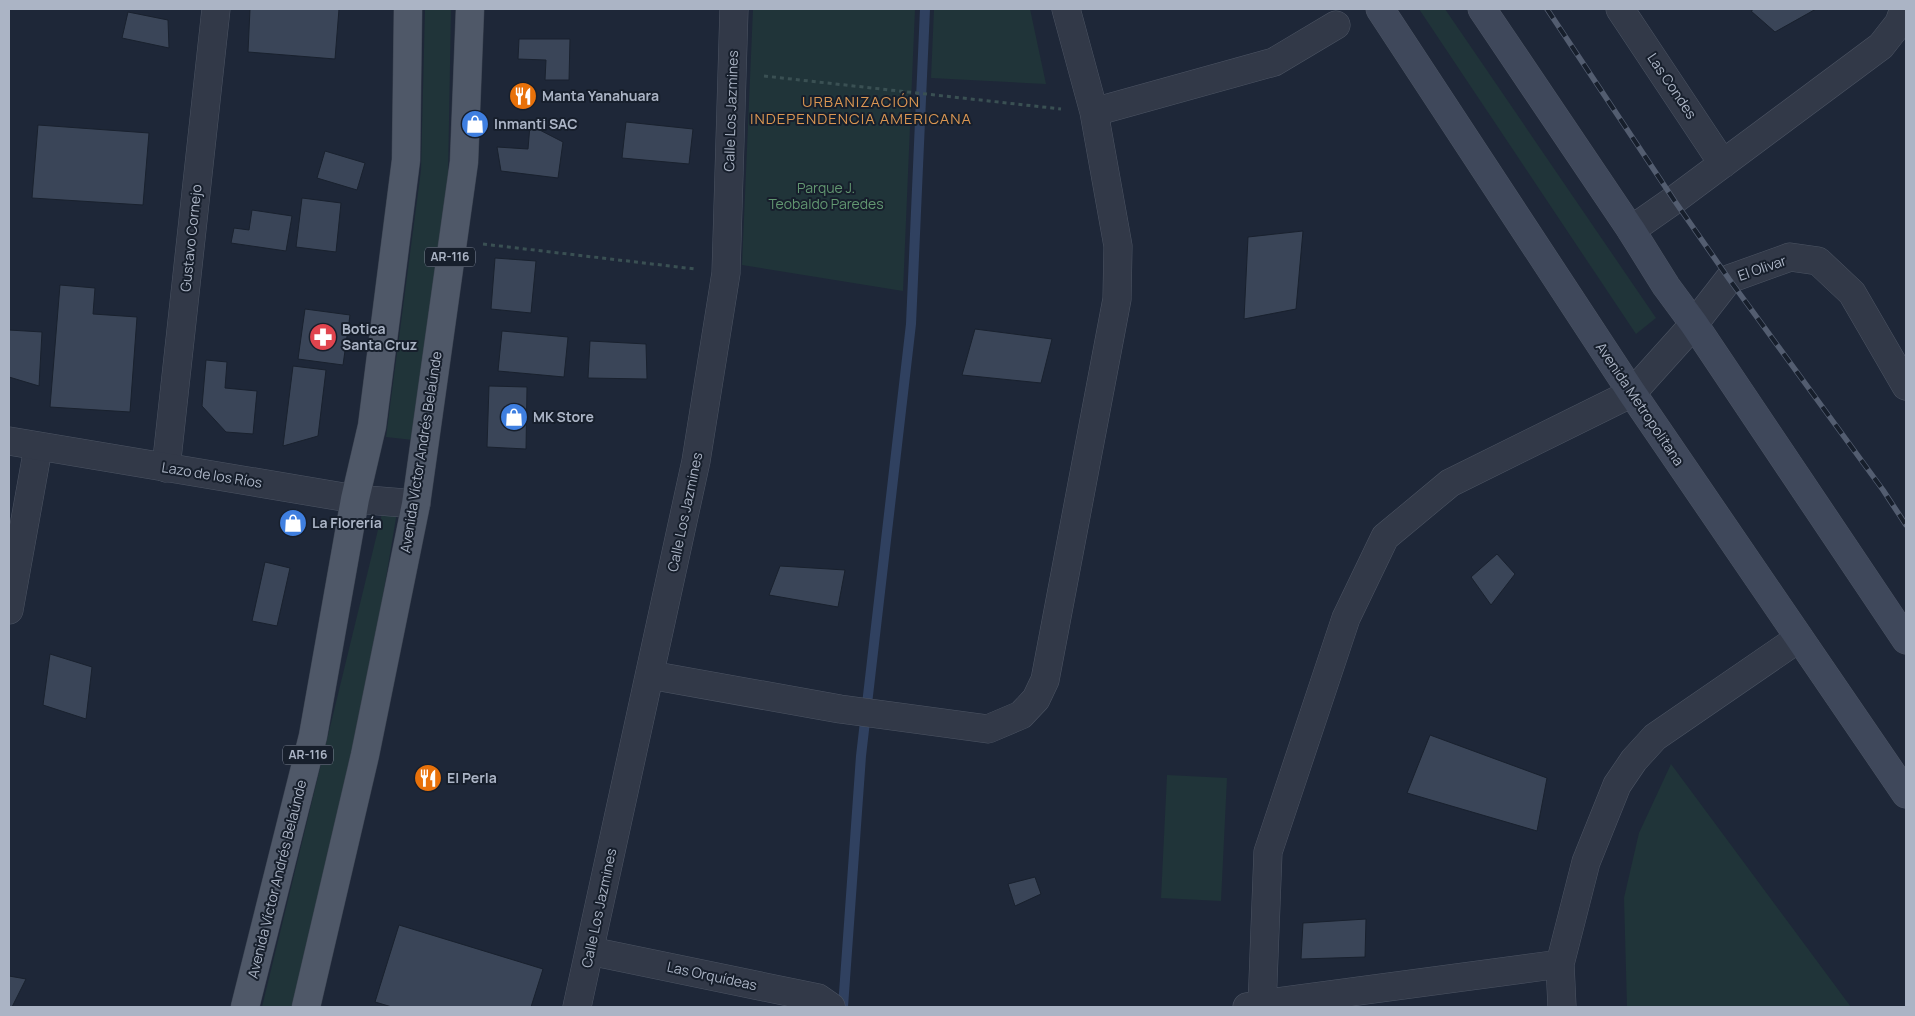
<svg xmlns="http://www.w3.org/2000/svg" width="1915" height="1016" font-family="Manrope,sans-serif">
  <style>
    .green { fill: #203439 }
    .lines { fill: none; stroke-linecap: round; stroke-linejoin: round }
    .stream { stroke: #304160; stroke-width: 10 }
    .building { fill: #3a4558; stroke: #19212e }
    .minor-casing { stroke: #4c5463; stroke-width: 29 }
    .tertiary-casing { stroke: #4c5463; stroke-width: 29 }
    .secondary-casing { stroke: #4c5463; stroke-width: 29 }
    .primary-casing { stroke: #3b4351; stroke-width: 29 }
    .path { stroke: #3a5053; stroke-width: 3; stroke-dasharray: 4 4; stroke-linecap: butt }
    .minor { stroke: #323948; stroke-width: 28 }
    .tertiary { stroke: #323948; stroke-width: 28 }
    .secondary { stroke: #3f485b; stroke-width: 28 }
    .primary { stroke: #4f5868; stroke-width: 28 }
    .rail-casing { stroke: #535d70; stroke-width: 5.5 }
    .rail { stroke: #171f2c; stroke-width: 4; stroke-dasharray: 11; stroke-linecap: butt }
    .labels { text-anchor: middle; stroke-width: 4; stroke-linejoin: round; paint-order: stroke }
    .shield { fill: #171f2c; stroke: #7f8797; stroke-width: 1 }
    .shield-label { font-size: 12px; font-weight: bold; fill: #abb4c5 }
    .street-label { font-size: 14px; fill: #abb4c5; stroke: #171f2c }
    .poi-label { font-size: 14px; font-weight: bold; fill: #abb4c5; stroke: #171f2c; text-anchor: start }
    .park-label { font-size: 14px; fill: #629771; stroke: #171f2c }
    .neighbourhood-label { font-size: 15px; letter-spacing: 1px; fill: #da9652; stroke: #171f2c }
  </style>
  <rect width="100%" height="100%" fill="#1e2738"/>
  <path class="green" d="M425 9H451L448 176 413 440 386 437 421 170Z
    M753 9H915L903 291 742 265Z
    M934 9H1030L1046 84 931 78Z
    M1419 9H1445L1656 318 1636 334Z
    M384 505 397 512 340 852 300 1007H262Z
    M1671 764 1851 1007H1627L1624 898 1639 833Z
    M1167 775 1227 778 1221 901 1161 898Z"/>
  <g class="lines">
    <path class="stream" d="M843 1007 861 756 911 324 925 9"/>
  </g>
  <path class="building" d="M250 9H339L335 59 248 52Z
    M1754 9H1816L1775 32 1751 11Z
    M128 12 168 20 169 48 122 38Z
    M519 39H570L569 80H545L546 60 518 59Z
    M626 122 693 129 689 164 622 158Z
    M38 125 149 133 143 205 32 198Z
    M530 125 563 142 558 178 501 171 497 147 528 149Z
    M325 151 365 163 357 190 317 178Z
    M302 198 341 203 336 252 296 247Z
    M252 210 292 216 286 251 231 243 234 228 249 230Z
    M1303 231 1296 309 1244 319 1248 237Z
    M495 258 536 261 531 313 491 309Z
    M60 285 95 288 93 314 137 317 130 412 50 407Z
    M305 309 350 315 343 365 298 359Z
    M975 329 1052 339 1041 383 962 375Z
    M9 330 42 332 39 386 9 377Z
    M502 331 568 337 564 377 498 371Z
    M590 341 646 344 647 379 588 378Z
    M206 360 227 362 225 388 257 391 253 434 226 432 202 406Z
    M293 366 326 370 318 436 283 446Z
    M489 386 527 387 526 449 487 447Z
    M1497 554 1515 574 1491 605 1471 577Z
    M265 562 290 568 277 626 252 621Z
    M780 566 845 570 838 607 769 595Z
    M50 654 92 667 86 719 43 705Z
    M1430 735 1547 778 1537 831 1407 793Z
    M1035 877 1041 894 1015 906 1008 884Z
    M1366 919 1365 957 1301 959 1303 923Z
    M399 925 543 969 531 1007H392L375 1002Z
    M9 976 26 979 12 1007H9Z"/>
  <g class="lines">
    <g class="minor-casing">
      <path id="minor" d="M1620 9 1723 164
        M1094 112 1274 62 1336 25
        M1631 230 1674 200 1881 46 1899 23 1904 9
        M166 468 216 9
        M9 610 38 448
        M650 675 840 709 988 729 1021 715 1036 699 1045 680 1117 299 1118 246 1094 112 1066 9
        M590 951 818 998 831 1007
        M577 1007 696 461 726 273 734 9
        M1247 1007 1261 1004 1560 964
        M1262 1007 1268 852 1346 618 1385 537 1450 483 1632 393 1694 324 1729 279 1790 257 1818 261 1852 293 1906 386
        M1562 1007 1560 964 1586 862 1617 785 1634 760 1655 737 1799 638"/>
    </g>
    <g class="tertiary-casing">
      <path id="tertiary" d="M9 441 355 499 416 504"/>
    </g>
    <g class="secondary-casing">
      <path id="secondary" d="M1380 9 1632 393 1906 794
        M1482 9 1631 230 1666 286 1694 324 1906 640"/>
    </g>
    <g class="primary-casing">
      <path id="primary" d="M245 1007 313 736 355 499 372 426 406 160 408 9
        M306 1007 365 755 416 504 464 162 470 9"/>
    </g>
    <path class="path" d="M764 76 1061 109
      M483 244 695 269"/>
    <use href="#minor" class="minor"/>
    <use href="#tertiary" class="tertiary"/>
    <use href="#secondary" class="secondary"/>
    <use href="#primary" class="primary"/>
    <g class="rail-casing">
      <path id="rail" d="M1547 9 1674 200 1729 279 1883 490 1906 525"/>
    </g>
    <use href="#rail" class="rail"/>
  </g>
  <defs>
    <g id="restaurant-disc" transform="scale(1.4375)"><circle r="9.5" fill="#e8710a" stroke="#171f2c"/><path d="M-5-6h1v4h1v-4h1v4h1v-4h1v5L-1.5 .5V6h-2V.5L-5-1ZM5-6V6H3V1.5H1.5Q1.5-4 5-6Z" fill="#fff"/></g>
    <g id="shop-disc" transform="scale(1.4375)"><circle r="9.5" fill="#3f7fe0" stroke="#171f2c"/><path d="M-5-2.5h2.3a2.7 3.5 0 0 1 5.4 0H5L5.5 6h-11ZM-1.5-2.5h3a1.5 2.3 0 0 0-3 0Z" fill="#fff"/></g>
    <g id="pharmacy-disc" transform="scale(1.4375)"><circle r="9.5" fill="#e0444e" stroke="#171f2c"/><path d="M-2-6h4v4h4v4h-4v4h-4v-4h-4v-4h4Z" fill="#fff"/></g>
  </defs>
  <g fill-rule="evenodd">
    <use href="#restaurant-disc" x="523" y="96"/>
    <use href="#shop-disc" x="475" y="124"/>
    <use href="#pharmacy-disc" x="323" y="337"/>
    <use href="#shop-disc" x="514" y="417"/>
    <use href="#shop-disc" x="293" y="523"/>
    <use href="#restaurant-disc" x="428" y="778"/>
  </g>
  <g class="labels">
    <g class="shield">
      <rect x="425" y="247.5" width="50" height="19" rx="4"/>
      <rect x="283" y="745.5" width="50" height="19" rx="4"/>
    </g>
    <g class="shield-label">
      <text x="450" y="261">AR-116</text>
      <text x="308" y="759">AR-116</text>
    </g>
    <g class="street-label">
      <text transform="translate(1672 86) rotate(56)" y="5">Las Condes</text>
      <text transform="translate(731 111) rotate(-88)" y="5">Calle Los Jazmines</text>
      <text transform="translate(191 238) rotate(-84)" y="5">Gustavo Cornejo</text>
      <text transform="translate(1762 268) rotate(-19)" y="5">El Olivar</text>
      <text transform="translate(1640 404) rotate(56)" y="5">Avenida Metropolitana</text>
      <text transform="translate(421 452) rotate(-81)" y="5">Avenida Víctor Andrés Belaúnde</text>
      <text transform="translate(212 475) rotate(9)" y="5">Lazo de los Ríos</text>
      <text transform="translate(685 512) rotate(-78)" y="5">Calle Los Jazmines</text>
      <text transform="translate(277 879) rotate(-76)" y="5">Avenida Víctor Andrés Belaúnde</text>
      <text transform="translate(599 908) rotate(-78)" y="5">Calle Los Jazmines</text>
      <text transform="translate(712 976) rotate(12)" y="5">Las Orquídeas</text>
    </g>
    <g class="poi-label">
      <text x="542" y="101">Manta Yanahuara</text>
      <text x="494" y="129">Inmanti SAC</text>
      <text x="342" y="334">Botica<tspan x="342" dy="16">Santa Cruz</tspan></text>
      <text x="533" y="422">MK Store</text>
      <text x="312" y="528">La Florería</text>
      <text x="447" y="783">El Perla</text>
    </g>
    <g class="park-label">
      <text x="826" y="193">Parque J.<tspan x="826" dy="16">Teobaldo Paredes</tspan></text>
    </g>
    <g class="neighbourhood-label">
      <text x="861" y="107">URBANIZACIÓN<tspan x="861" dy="17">INDEPENDENCIA AMERICANA</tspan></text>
    </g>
  </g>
  <rect width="1915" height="1016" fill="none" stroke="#abb4c5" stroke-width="20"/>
</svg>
